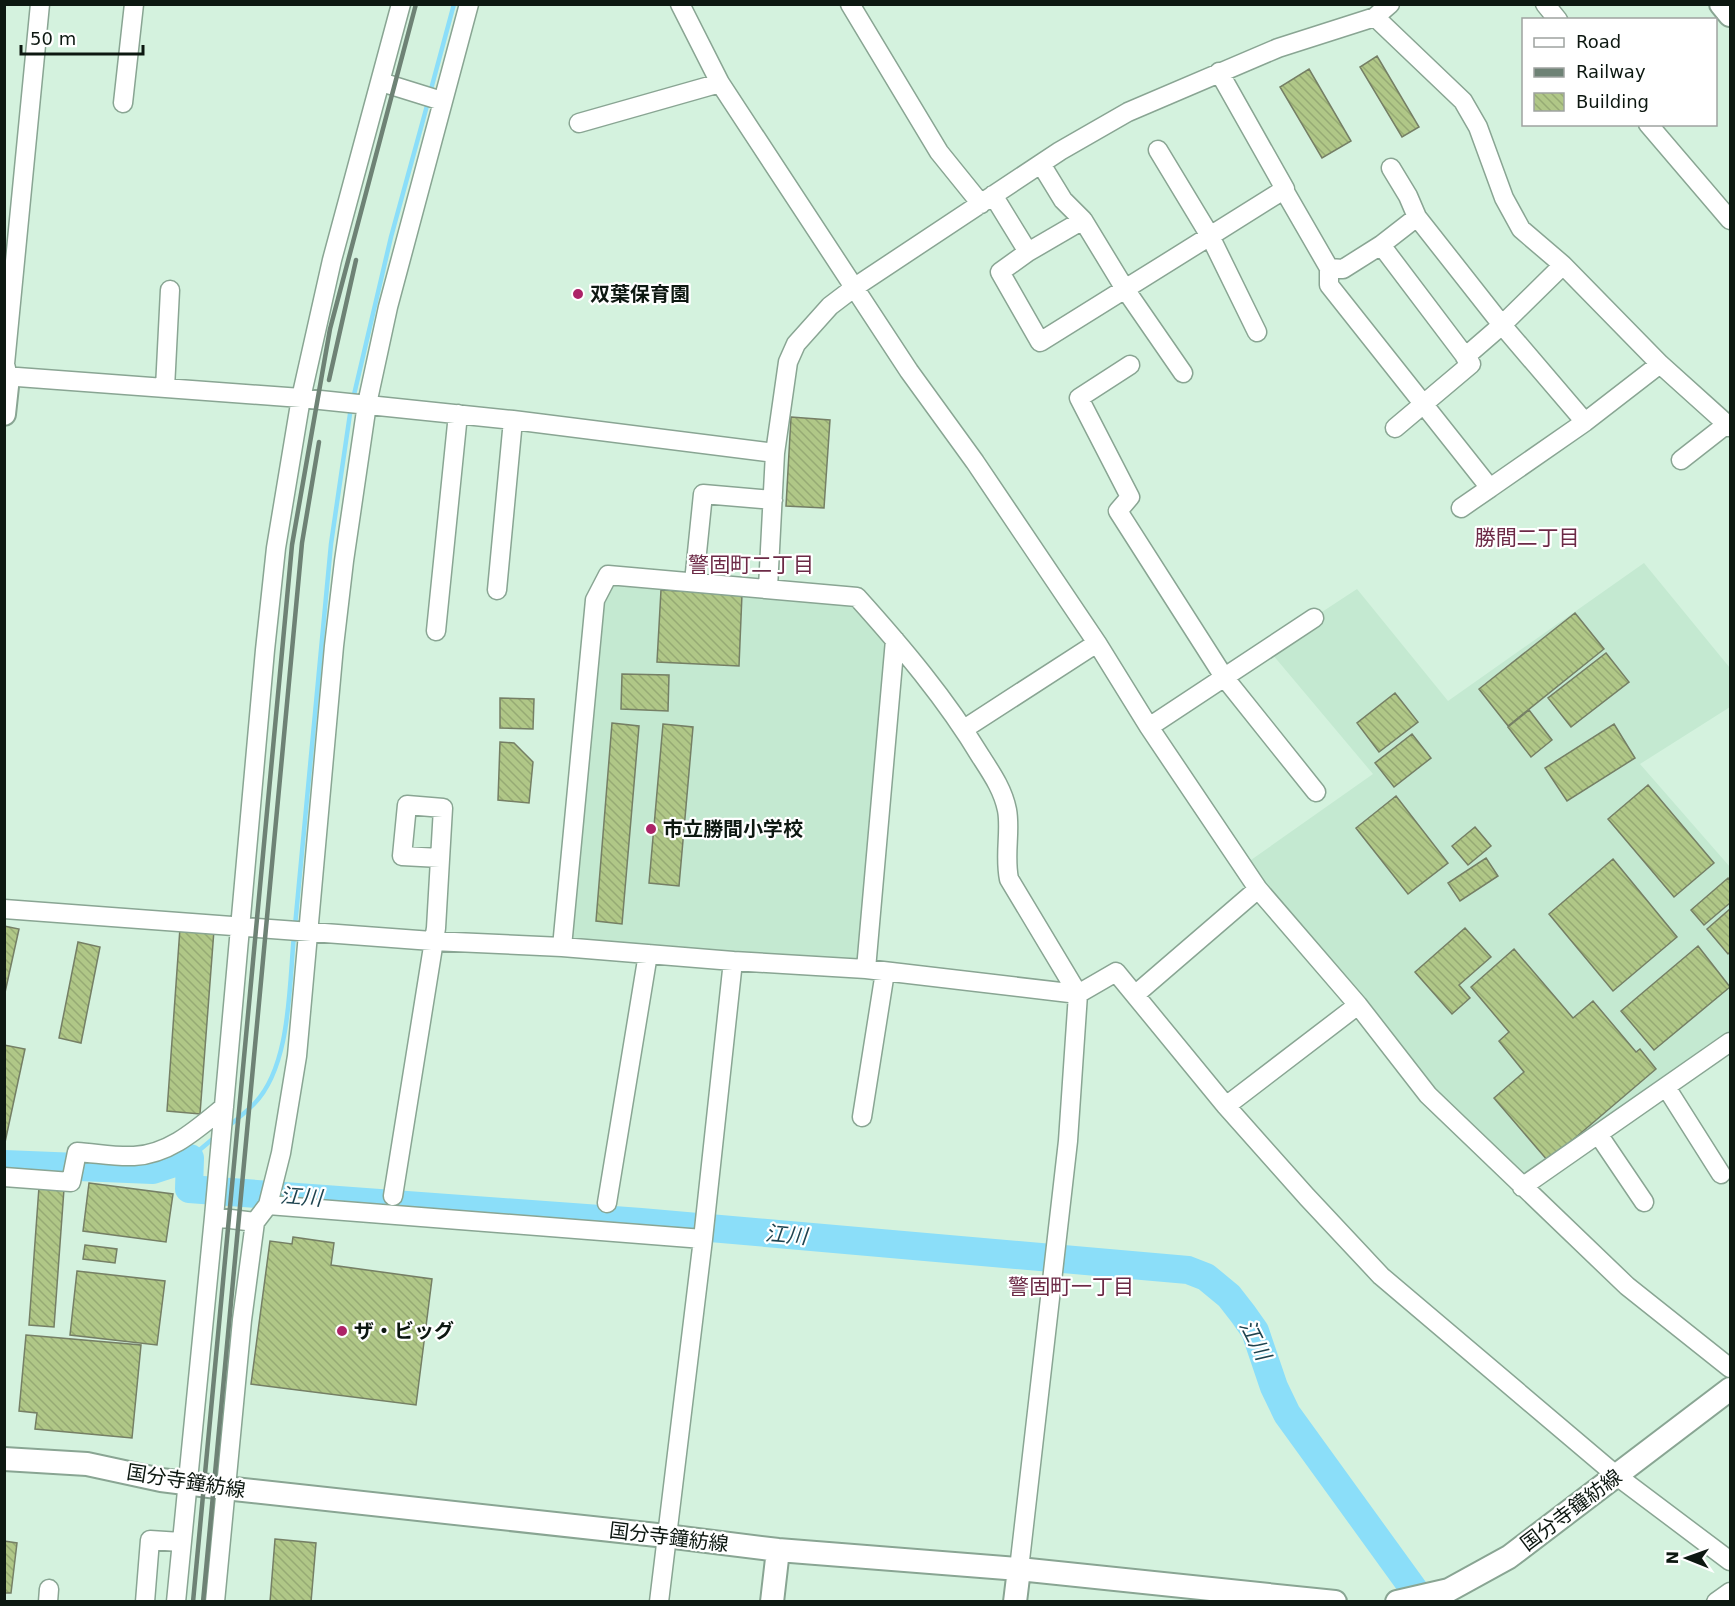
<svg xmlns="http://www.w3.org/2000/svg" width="1735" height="1606" font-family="'DejaVu Sans','Noto Sans JP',sans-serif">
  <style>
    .built { fill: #c4e9d1 }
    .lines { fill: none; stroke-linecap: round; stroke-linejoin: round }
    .stream { stroke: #8bdef9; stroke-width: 4.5 }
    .river { stroke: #8bdef9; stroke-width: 28 }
    .building { fill: url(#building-back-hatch); stroke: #757f65; stroke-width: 1.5 }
    .minor-casing { stroke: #89a593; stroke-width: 21 }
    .tertiary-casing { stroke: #89a593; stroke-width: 26 }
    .minor { stroke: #fff; stroke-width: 18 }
    .tertiary { stroke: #fff; stroke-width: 22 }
    .rail { stroke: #6e8275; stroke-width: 4.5 }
    .poi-dot { fill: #ac2367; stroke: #fff; stroke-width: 2 }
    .labels { text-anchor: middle; stroke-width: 4.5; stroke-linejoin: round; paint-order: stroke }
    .poi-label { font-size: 20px; font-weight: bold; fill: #0d1811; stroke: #fff; text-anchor: start }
    .street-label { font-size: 20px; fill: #0d1811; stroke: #fff }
    .neighbourhood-label { font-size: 21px; fill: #6c2a46; stroke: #fff }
    .water-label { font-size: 21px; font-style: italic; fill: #1e4450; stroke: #fff }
  </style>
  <defs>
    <pattern id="building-back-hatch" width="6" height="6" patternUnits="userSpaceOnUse" patternTransform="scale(1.5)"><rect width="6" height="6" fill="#b0c787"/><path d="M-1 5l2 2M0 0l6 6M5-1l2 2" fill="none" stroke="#96aa74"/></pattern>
  </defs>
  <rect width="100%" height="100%" fill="#d4f2de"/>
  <path class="built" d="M1644 563 1730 668V707L1640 764 1730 867V1042L1522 1187 1428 1095 1241 867 1373 774 1267 648 1357 589 1448 701Z
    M608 575 857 597 895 640 866 969 562 947 595 600Z"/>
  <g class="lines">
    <path class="stream" d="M430 93 454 4
      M353 399 391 237 428 102
      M295 926 331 544 351 407
      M229 1126C237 1119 246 1112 254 1104 291 1066 289 986 294 935
      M190 1158 215 1137"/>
    <path class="river" d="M4 1164 153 1170 190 1158 189 1189 641 1222 1188 1270 1206 1277 1229 1296 1243 1314 1255 1331 1274 1387 1287 1414 1423 1602"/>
  </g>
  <path class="building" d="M1377 56 1419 127 1402 137 1360 67Z
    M1309 69 1351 141 1322 158 1280 87Z
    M791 417 830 420 824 508 786 506Z
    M661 590 742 594 739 666 657 662Z
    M1575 613 1604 649 1508 726 1479 689Z
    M1606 653 1629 682 1571 727 1548 698Z
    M622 674 669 675 668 711 621 709Z
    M1395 693 1418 722 1379 752 1357 723Z
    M500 698 534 699 533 729 500 728Z
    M1529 710 1552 740 1531 757 1508 727Z
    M612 723 639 726 622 924 596 921Z
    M663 724 693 727 679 886 649 883Z
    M1614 724 1635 758 1567 801 1545 768Z
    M1412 734 1431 758 1394 787 1375 763Z
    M500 742 514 743 533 762 529 803 498 800Z
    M1648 785 1714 863 1674 897 1608 819Z
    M1396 796 1448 863 1408 894 1356 828Z
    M1475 827 1491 846 1468 865 1452 846Z
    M1486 858 1498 876 1460 901 1448 883Z
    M1613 859 1677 937 1613 991 1549 914Z
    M1728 878 1730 881V903L1704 925 1691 910Z
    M1730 909V952L1728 954 1707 929Z
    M4 926 19 929 4 997Z
    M180 928 214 930 200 1114 167 1111Z
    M1465 928 1491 957 1459 985 1470 998 1452 1014 1415 972Z
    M78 942 100 947 81 1043 59 1038Z
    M1698 946 1730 987 1654 1050 1621 1011Z
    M1514 949 1573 1018 1593 1001 1636 1052 1640 1049 1656 1069 1548 1161 1494 1098 1524 1072 1499 1041 1509 1032 1471 987Z
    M4 1045 25 1049 4 1147Z
    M89 1183 173 1194 166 1242 83 1231Z
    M39 1187 64 1189 54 1327 29 1325Z
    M293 1237 334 1243 331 1265 432 1279 416 1405 251 1384 270 1241 292 1244Z
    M85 1245 117 1249 115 1263 83 1259Z
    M77 1271 165 1281 157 1345 70 1335Z
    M26 1335 141 1345 132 1438 35 1429 37 1413 19 1411Z
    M275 1539 316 1543 311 1602H270Z
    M4 1541 17 1543 11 1593H4Z"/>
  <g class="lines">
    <g class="minor-casing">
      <path id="minor" d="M680 4 720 83 909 371 975 462 1097 643 1149 727 1258 889 1358 1005 1428 1095 1627 1286 1730 1368
        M850 4 939 152 981 204
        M1545 4 1558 20
        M1375 17 1463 101 1478 127 1504 198 1521 229 1563 265
        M381 82 442 101
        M123 103 134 4
        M579 123 720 83
        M1648 124 1730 220
        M1158 150 1210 236 1285 189 1219 72
        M1041 164 1063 200 1083 220
        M1391 168 1408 196 1417 217
        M1284 190 1329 268V285L1490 488 1461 508
        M993 195 1028 252 1000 272 1040 342 1125 289 1183 373
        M1381 245 1417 217 1502 325 1563 265 1660 364 1585 422
        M1028 252 1083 220 1125 289 1210 236 1257 332
        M1329 268 1343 269 1381 245 1471 364 1395 428
        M1465 357 1502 325 1585 422 1490 488
        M1660 364 1730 427
        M1130 365 1079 398 1130 497 1118 511 1224 677 1316 792
        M4 376 301 398 513 420 775 453
        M8 377 5 364 40 4
        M165 388 170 290
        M1681 460 1727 424
        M694 582 703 494 773 500
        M768 588 775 453 788 362 796 344 830 306 855 287 1060 151 1128 112 1278 48 1375 17 1390 4
        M497 590 513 420
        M436 631 458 414
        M1149 727 1314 618
        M964 729 1097 643
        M4 909 432 941 562 947 733 961 866 969 1078 994 1116 972 1226 1106 1307 1197 1381 1276 1617 1476 1730 1561
        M562 947 595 600 608 575 857 597C902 647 946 699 981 757 992 774 1003 790 1007 810 1011 831 1004 855 1009 879L1078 994 1068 1141 1019 1569
        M866 969 895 640
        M1136 994 1258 889
        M1666 1087 1721 1174
        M1226 1106 1358 1005
        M862 1117 885 972
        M1598 1134 1644 1202
        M4 1177 71 1182 77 1152C95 1153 115 1157 134 1156 170 1154 197 1129 224 1107
        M1522 1187 1730 1042
        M393 1196 436 928 443 808 407 805 402 856 440 858
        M607 1203 648 954
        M268 1205 703 1239
        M214 1217 255 1222
        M48 1602 49 1589
        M145 1602 150 1540 181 1542
        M176 1602 214 1217 265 650 276 548 301 398 332 260 401 4
        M215 1602 242 1320 255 1222 268 1205 281 1153 297 1056 334 646 344 561 367 404 388 307 469 4
        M659 1602 703 1239 733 961
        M1716 1602 1730 1592"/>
    </g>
    <g class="tertiary-casing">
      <path id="tertiary" d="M1721 4 1730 15
        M4 414 8 377
        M4 1459 87 1464 161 1480 225 1488 666 1536 778 1550 1019 1569 1335 1602
        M772 1602 778 1550
        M1015 1602 1019 1569
        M1397 1602 1449 1590 1509 1557 1730 1389"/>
    </g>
    <use href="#minor" class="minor"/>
    <use href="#tertiary" class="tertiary"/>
    <path class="rail" d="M329 380 356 260
      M193 1602 292 545 330 329 416 4
      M203 1602 302 543 319 442"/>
  </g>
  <g class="poi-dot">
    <circle cx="578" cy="294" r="6"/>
    <circle cx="651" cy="829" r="6"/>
    <circle cx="342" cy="1331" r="6"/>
  </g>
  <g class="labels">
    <g class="poi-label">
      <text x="590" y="301">双葉保育園</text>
      <text x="663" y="836">市立勝間小学校</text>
      <text x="354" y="1338">ザ・ビッグ</text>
    </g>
    <g class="street-label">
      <text transform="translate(186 1481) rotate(9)" y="7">国分寺鐘紡線</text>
      <text transform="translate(1571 1510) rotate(-37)" y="7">国分寺鐘紡線</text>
      <text transform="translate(669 1537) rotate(7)" y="7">国分寺鐘紡線</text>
    </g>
    <g class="neighbourhood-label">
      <text x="1527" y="545">勝間二丁目</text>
      <text x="751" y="572">警固町二丁目</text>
      <text x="1071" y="1294">警固町一丁目</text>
    </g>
    <g class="water-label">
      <text transform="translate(301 1197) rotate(4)" y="7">江川</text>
      <text transform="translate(786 1235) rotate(5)" y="7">江川</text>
      <text transform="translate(1255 1340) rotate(63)" y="7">江川</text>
    </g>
  </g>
  <rect width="1735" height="1606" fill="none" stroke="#0d1811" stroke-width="12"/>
  <rect x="1522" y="18" width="195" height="108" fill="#ffffff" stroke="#9ea3a0" stroke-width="1.5"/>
  <rect x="1534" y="38" width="30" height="9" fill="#ffffff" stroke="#9ea3a0" stroke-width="1.5"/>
  <text x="1576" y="48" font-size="18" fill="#0d1811">Road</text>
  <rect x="1534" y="68" width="30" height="9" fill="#6e8275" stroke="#9ea3a0" stroke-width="1.5"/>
  <text x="1576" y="78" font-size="18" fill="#0d1811">Railway</text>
  <rect x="1534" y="93" width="30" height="18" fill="url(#building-back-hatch)" stroke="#9ea3a0" stroke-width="1.5"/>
  <text x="1576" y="108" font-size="18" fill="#0d1811">Building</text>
  <g transform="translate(1687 1558) rotate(271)" stroke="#ffffff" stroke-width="4.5" paint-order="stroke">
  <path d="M0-4.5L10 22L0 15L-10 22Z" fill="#0d1811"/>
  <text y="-9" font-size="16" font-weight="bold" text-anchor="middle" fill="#0d1811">N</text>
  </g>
  <path d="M21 45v9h122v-9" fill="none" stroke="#0d1811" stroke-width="3"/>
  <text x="30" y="45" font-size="18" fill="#0d1811" stroke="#ffffff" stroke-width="4.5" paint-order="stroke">50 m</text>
</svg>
